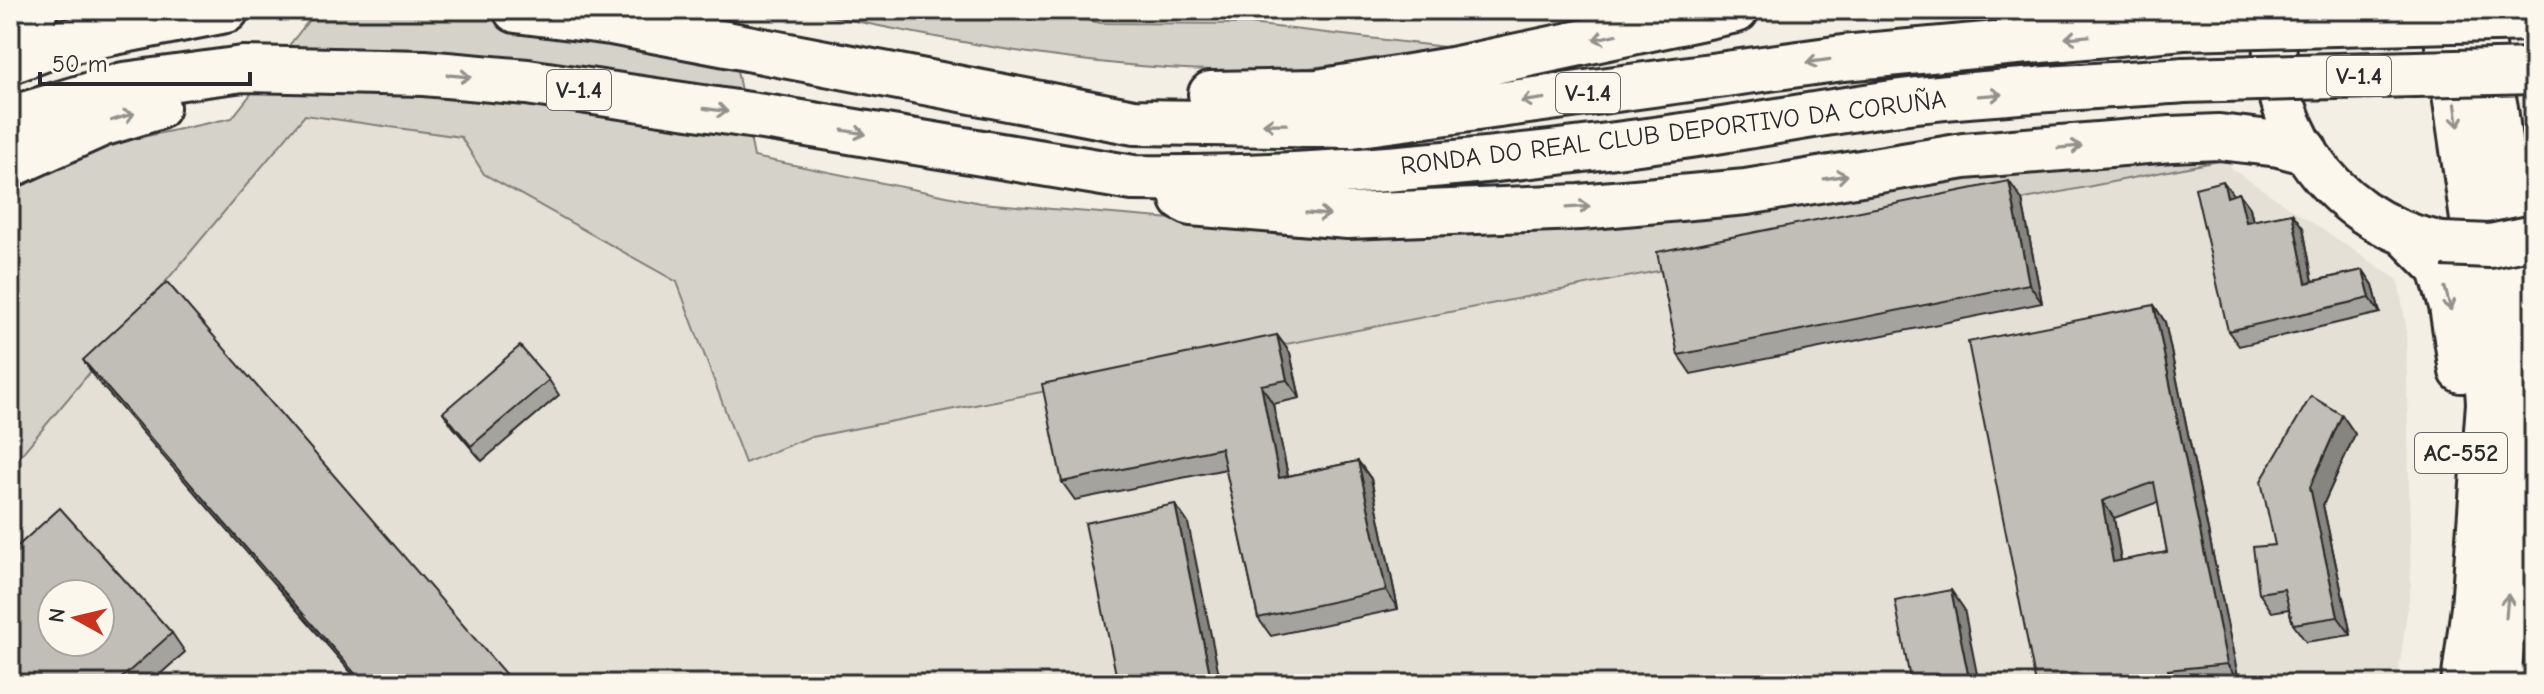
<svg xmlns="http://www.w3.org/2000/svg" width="2544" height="694" font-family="'Comic Neue',sans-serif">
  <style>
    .built { fill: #e4e0d6; fill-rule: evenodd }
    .green { fill: #d5d2c9; stroke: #807e7a; stroke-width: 2 }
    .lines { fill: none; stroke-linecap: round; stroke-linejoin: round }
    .major-casing { stroke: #2b2b2b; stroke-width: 48 }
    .highway-casing { stroke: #2b2b2b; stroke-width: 50 }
    .major { stroke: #fbf7ec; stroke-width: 42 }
    .highway { stroke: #fbf7ec; stroke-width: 44 }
    .major-bridge-casing { stroke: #2b2b2b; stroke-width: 48; stroke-linecap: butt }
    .highway-bridge-casing { stroke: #2b2b2b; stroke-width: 50; stroke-linecap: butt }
    .major-bridge { stroke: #fbf7ec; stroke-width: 42 }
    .highway-bridge { stroke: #fbf7ec; stroke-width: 44 }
    .wall { fill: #a5a39d; stroke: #2b2b2b; stroke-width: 2; fill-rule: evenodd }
    .shaded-wall { fill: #86857f; stroke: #2b2b2b; stroke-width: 2 }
    .building { fill: #c0beb6; stroke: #2b2b2b; stroke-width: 2; fill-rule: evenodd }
    .oneway { stroke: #93918c }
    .labels { text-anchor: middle; stroke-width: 8; stroke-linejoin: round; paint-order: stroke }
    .shield { fill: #fbf7ec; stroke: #696865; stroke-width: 2 }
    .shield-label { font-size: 24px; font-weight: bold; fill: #2b2b2b }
    .street-label { font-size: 26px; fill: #2b2b2b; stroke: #fbf7ec }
  </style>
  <rect width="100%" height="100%" fill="#f3efe4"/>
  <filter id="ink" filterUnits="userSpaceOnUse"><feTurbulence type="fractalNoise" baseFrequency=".0125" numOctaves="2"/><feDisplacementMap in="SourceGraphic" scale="16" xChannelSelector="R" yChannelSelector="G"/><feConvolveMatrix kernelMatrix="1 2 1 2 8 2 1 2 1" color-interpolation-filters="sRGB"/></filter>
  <g filter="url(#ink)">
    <path class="built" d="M305 115 461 137 484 174 677 282 745 463 807 438 2229 159 2232 169 2398 280 2406 326 2411 584 2397 684H10V468ZM52 594H100V642H52Z"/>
    <path class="green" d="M317 10H725L754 157 981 203 1329 232 1495 233 1644 222 2011 172 2229 159 807 438 745 463 677 282 484 174 461 137 305 115 10 468V193L62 163 114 143 232 118Z
      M802 10H1036L1101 23 1250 24 1445 47C1389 57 1333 68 1276 70 1117 75 957 43 802 10Z"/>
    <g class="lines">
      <g class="major-casing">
        <path id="major" d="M2278 10C2258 116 2329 219 2434 242
          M2442 10 2479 268 2488 403 2473 607 2463 684
          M2477 10 2496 108 2515 262 2518 464 2499 684
          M2407 236 2440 269 2451 306 2461 371
          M2534 684V683"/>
      </g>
      <g class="highway-casing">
        <path id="highway" d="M516 10 611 22 1134 122 1352 125 1843 58 2183 27
          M10 15 35 10
          M10 61 59 43 226 10
          M1211 94 1318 92 1452 70 1736 10
          M10 119 124 85 243 69 424 73 527 82 777 119 1133 178C1307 180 1482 163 1654 140 1742 129 1829 110 1917 100 2006 90 2095 87 2184 80
          M10 165 101 124 157 107
          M1183 199 1191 203 1348 216 1580 207 1746 192 1964 156 2171 139 2219 137 2279 144 2305 151"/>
      </g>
      <use href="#major" class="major"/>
      <use href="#highway" class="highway"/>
      <g class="major-bridge-casing">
        <path id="major-bridge" d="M2443 244 2490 246 2534 237"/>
      </g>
      <g class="highway-bridge-casing">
        <path id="highway-bridge" d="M2183 27 2534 18
          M2184 80 2534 71"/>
      </g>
      <use href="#major-bridge" class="major-bridge"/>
      <use href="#highway-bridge" class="highway-bridge"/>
    </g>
    <path class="wall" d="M2239 193 2250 208 2253 221 2292 213 2303 228 2313 281 2363 270 2373 285 2380 313 2239 346 2228 331 2233 195Z
      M2022 200 2042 303 1691 374 1678 355Z
      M2154 305 2165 322 2239 681 2205 684H2036ZM2158 502 2167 552 2121 561 2114 518Z
      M1277 335 1290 353 1300 398 1273 404 1288 476 1358 461 1371 479 1398 609 1271 636 1258 618 1226 469 1075 500 1062 482Z
      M83 360 514 684H361L96 379Z
      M549 380 559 395 482 461 453 427 443 412Z
      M2342 415 2355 434 2323 505 2351 635 2306 642 2293 624 2289 609 2272 612 2259 593 2275 545Z
      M172 633 185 652 149 684H10Z"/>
    <path class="shaded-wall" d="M2009 181 2022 200 2042 303 2029 284Z
      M2223 181 2234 196 2227 197Z
      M2239 193 2250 208 2256 237 2246 222Z
      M2292 213 2303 228 2316 298 2306 283Z
      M2363 270 2373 285 2380 313 2370 298Z
      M2154 305 2165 322 2239 681 2227 664Z
      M1277 335 1290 353 1300 398 1287 380Z
      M1261 385 1273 404 1292 496 1279 478Z
      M2342 415 2355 434 2323 505 2351 635 2338 617 2310 487Z
      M1358 461 1371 479 1398 609 1386 590Z
      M2102 501 2114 518 2124 579 2113 562Z
      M1175 504 1188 523 1221 684H1212Z
      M1951 590 1964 609 1979 684H1970Z
      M2168 670 2178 684H2170Z"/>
    <path class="building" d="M2009 181 2029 284 1678 355 1657 252Z
      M2223 181 2227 197 2239 193 2246 222 2292 213 2306 283 2363 270 2370 298 2228 331 2195 188Z
      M167 282 514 684H364L83 360Z
      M2154 305 2227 664 2168 670 2170 684H2036L1968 342ZM2154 482 2167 552 2113 562 2102 501Z
      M1277 335 1287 380 1261 385 1279 478 1358 461 1386 590 1258 618 1221 448 1062 482 1042 384Z
      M520 346 549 380 471 446 443 412Z
      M2311 396 2342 415 2310 487 2338 617 2293 624 2284 589 2259 593 2253 547 2275 545 2261 481Z
      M1175 504 1212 684H1118L1085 523Z
      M60 508 172 633 115 684H10V553ZM52 594H100V642H52Z
      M1951 590 1970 684H1911L1895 601Z"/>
    <defs><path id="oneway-shaft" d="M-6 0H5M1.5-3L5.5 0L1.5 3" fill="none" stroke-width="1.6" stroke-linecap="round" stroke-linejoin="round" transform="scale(2)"/></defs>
    <g class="oneway">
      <use href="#oneway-shaft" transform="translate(1605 37) rotate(168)"/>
      <use href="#oneway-shaft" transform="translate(2077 37) rotate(175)"/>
      <use href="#oneway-shaft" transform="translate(1818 61) rotate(172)"/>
      <use href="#oneway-shaft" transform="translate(459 76) rotate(5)"/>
      <use href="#oneway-shaft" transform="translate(1990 95) rotate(-4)"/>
      <use href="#oneway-shaft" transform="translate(1533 100) rotate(172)"/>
      <use href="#oneway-shaft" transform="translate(716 110) rotate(8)"/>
      <use href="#oneway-shaft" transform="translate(2457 115) rotate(82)"/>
      <use href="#oneway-shaft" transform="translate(123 117) rotate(-17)"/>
      <use href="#oneway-shaft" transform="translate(1275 124) rotate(-179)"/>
      <use href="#oneway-shaft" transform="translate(854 132) rotate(9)"/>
      <use href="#oneway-shaft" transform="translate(2070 147) rotate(-5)"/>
      <use href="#oneway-shaft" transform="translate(1836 177) rotate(-9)"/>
      <use href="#oneway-shaft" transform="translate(1578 207) rotate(-4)"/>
      <use href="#oneway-shaft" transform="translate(1318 214) rotate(5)"/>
      <use href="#oneway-shaft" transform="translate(2448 299) rotate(75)"/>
      <use href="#oneway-shaft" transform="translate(2507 606) rotate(-85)"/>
    </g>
  </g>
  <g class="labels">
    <g class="shield">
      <rect x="2327" y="56" width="64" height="40" rx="6"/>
      <rect x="547" y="70" width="64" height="40" rx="6"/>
      <rect x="1556" y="73" width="64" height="40" rx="6"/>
      <rect x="2415" y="433" width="92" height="40" rx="6"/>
    </g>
    <g class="shield-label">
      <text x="2359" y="84">V-1.4</text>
      <text x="579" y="98">V-1.4</text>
      <text x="1588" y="101">V-1.4</text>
      <text x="2461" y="461">AC-552</text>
    </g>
    <g class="street-label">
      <text transform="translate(1673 132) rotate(-7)" y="9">RONDA DO REAL CLUB DEPORTIVO DA CORUÑA</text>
    </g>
  </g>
  <rect width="2544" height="694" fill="none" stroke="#fbf7ec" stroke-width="40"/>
  <rect x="20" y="20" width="2504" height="654" fill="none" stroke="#2b2b2b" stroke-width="3" filter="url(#ink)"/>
  <g transform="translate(76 618) rotate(278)"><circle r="38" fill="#fbf7ec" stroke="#a8a59f" stroke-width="2"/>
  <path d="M0-6L14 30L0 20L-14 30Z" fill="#c8321e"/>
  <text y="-12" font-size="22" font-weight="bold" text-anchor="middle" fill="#2b2b2b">N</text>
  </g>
  <path d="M40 72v12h210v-12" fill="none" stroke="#2b2b2b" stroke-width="4"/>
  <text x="52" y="72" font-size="24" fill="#2b2b2b" stroke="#fbf7ec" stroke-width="6" paint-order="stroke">50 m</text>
</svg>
